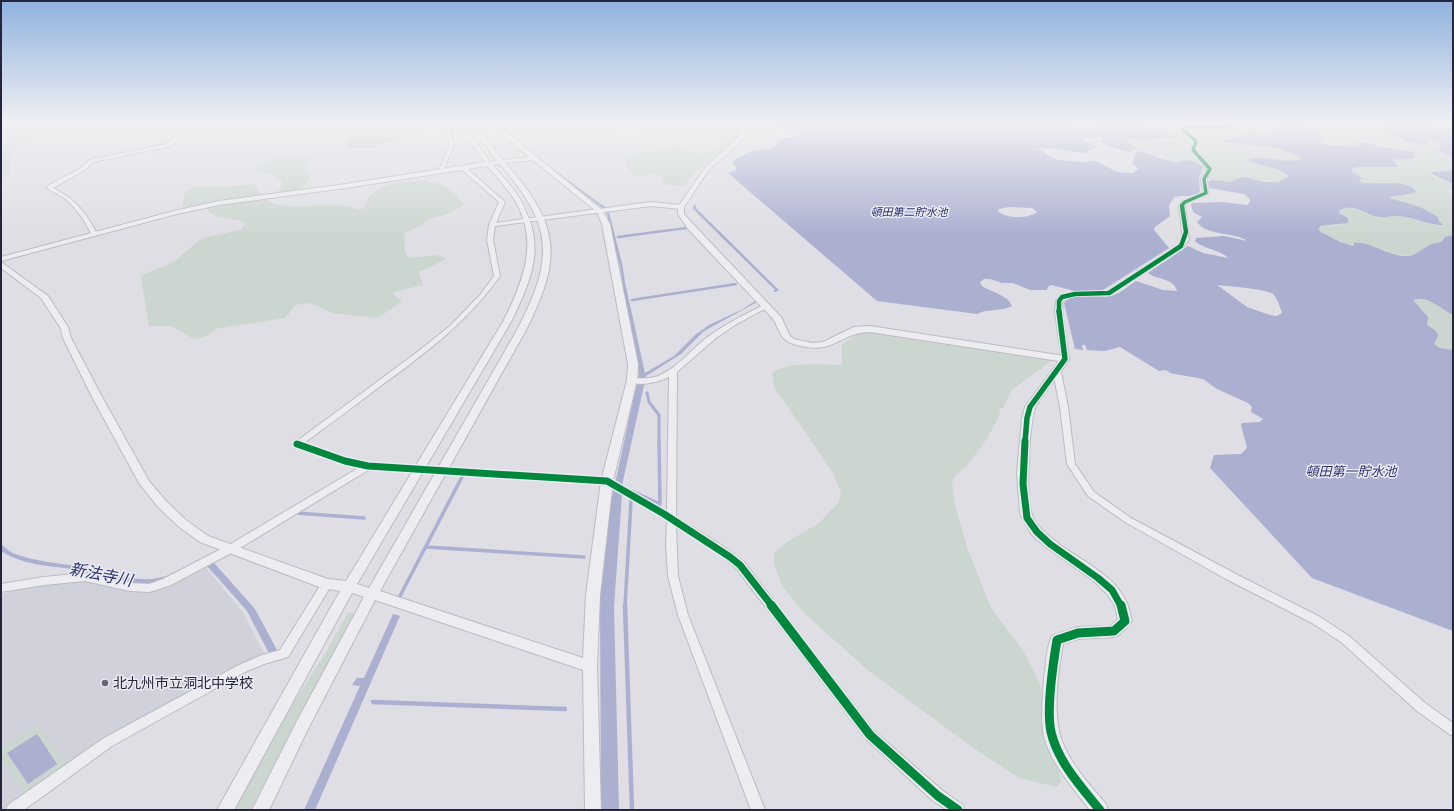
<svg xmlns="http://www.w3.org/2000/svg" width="1454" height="811" font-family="Inter,'Noto Sans JP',sans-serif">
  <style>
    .built { fill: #d1d1dc }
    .green { fill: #ccd6d0 }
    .water { fill: #abafd0; fill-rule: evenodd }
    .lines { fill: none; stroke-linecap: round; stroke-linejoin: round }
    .stream-far4 { stroke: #abafd0; stroke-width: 2 }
    .stream-far3 { stroke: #abafd0; stroke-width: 2.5 }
    .stream-far2 { stroke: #abafd0; stroke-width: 3 }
    .stream-far1 { stroke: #abafd0; stroke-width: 3.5 }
    .stream { stroke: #abafd0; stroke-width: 4.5 }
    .building { fill: #c5c5cc }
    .minor-casing { stroke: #bbbbc0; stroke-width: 2 }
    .tertiary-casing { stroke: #bbbbc0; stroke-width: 2 }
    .minor { fill: #ededf1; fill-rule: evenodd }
    .tertiary { fill: #ededf1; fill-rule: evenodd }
    .cycleway-far4-casing { stroke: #ebebf4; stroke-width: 5 }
    .cycleway-far3-casing { stroke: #ebebf4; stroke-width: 6 }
    .cycleway-far2-casing { stroke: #ebebf4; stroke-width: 8 }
    .cycleway-far1-casing { stroke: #ebebf4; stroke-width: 10 }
    .cycleway-casing { stroke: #ebebf4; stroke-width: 12 }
    .cycleway-far4 { stroke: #00873e; stroke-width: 3.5 }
    .cycleway-far3 { stroke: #00873e; stroke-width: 4.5 }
    .cycleway-far2 { stroke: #00873e; stroke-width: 5.5 }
    .cycleway-far1 { stroke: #00873e; stroke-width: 7 }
    .cycleway { stroke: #00873e; stroke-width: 9 }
    .poi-dot { fill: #667; stroke: #ebebf4; stroke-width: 1.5 }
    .labels { text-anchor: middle; stroke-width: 3; stroke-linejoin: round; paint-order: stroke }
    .far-water-label { font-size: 11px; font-style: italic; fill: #2f3571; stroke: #ebebf4 }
    .water-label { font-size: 13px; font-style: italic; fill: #2f3571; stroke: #ebebf4 }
    .near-poi-label { font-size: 14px; fill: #25253c; stroke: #ebebf4; text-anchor: start }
    .near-water-label { font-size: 16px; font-style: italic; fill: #2f3571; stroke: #ebebf4 }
  </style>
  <rect width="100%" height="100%" fill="#dedee4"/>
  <path class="built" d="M206 568 242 611 265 655 107 740 5 810H1V595L28 586 78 579 149 592 186 578Z"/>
  <path class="green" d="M409 123H459C446 136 423 131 409 123Z
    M600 123H668C651 129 614 136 600 123Z
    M692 123H742C744 144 711 158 698 169 692 174 688 181 684 186H675L663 184 662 177 655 173 640 176 633 175 627 168 624 161 633 155 643 152 667 150 673 148 701 153 710 152 720 147 724 136 721 133 693 137 686 135Z
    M1135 123H1161L1179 128 1181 126 1172 123H1273L1275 127 1273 130 1274 132 1267 135 1246 132 1241 136 1222 141C1240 145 1291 144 1302 158L1293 161 1251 158 1252 162 1284 172 1288 177 1279 182 1239 178 1235 181 1225 182 1199 178 1201 166 1195 161H1170L1150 153 1138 151 1136 146 1130 145 1127 139H1152L1176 135Z
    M1309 123H1367L1410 143 1424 144 1426 140H1433L1442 143 1440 151 1453 157V171L1430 173 1433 176 1453 184V189L1449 190 1448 192 1453 195V235L1443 239 1441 242 1432 244 1415 254 1407 256 1392 253 1372 245 1361 243 1347 245 1319 231 1320 226 1341 225 1343 217 1339 212C1352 200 1366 216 1379 218 1386 218 1391 215 1397 216 1411 216 1431 226 1443 225L1428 211 1390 198 1391 197 1414 193 1402 185 1361 182 1359 181 1362 179 1351 171 1353 168 1359 167H1397V165L1392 160 1414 158 1413 151 1380 147 1368 143H1357L1359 146 1358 147 1327 145 1318 141 1322 138Z
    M6 128 32 136 10 154 12 158 10 172 1 179V147L13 138 1 139V130Z
    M285 157H306L310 180 299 190 279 192 263 198C284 212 317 203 341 205 349 205 354 210 362 209 366 205 368 198 372 194 386 180 427 177 444 186 453 190 458 198 464 205L445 215 430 219 423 224 405 233 404 248 408 258 438 255 447 259 419 272 423 285 391 293 402 301 378 318 331 313 318 306 307 303 296 305 285 318 215 329 207 336 194 339 171 326H149L141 278 144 274 174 262 198 241 207 237 240 230 245 225 243 221 215 216 208 211 210 202 182 208 185 192 196 186 221 187 256 184 258 190 262 194 279 191 282 182 272 174 250 170 273 159Z
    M1415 299 1432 302 1453 315V350L1440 348 1433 343 1436 339 1427 325C1428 312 1423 310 1413 301Z
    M866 330 1052 360 1012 390 1003 408H1000L999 416 988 437 967 466 955 476 952 482 955 505 967 547 991 608 1022 649 1038 679 1051 716 1061 782 1057 787 1019 778 979 752 870 672 804 613 782 586 774 564V553L787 542 819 523 838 503 841 493 833 473 774 387 772 373C789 361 821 365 842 365V345L857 334Z
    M351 612 354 614 250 810H234L279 725 325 654 347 614Z
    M38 724 69 765 25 795 1 759V748Z"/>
  <path class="water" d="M757 123H1066L1098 130 1101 129 1082 123H1135L1176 135 1182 139 1165 137 1152 139H1127L1129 143 1137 148 1129 152 1107 146 1101 141 1104 138 1097 136 1081 138 1096 147 1087 151V153C1071 152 1049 146 1036 149L1043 151 1046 154 1057 160 1081 162 1096 161 1117 172 1133 173 1139 169 1132 163 1135 154 1138 151C1150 153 1158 158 1169 161 1185 166 1184 153 1203 167L1199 178 1200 192 1189 196H1181L1175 197 1169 205 1170 216 1155 227 1154 230 1169 248 1103 290 1075 291 1051 285 1048 287 1047 290H1030L1013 283H1002L990 279H984L980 282 982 286C991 292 1008 295 1012 306 1002 312 987 308 977 314L877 301 728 173 736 170V167L732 163 733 161 748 152 772 148 784 138 798 136 804 133C796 127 768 130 757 123ZM1009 207 1032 208 1037 212C1028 219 1006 219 998 211L999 209Z
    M1273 123H1309L1322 138 1319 142 1327 145 1358 147 1359 146 1357 143H1368L1380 147 1415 152 1413 154 1415 158H1414L1392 160 1397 165V167H1359L1353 168 1351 171 1363 179 1359 180 1361 182C1378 186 1403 178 1416 191L1414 193 1391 197 1390 198 1420 207 1438 217 1439 221 1443 225C1433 226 1410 216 1397 216 1391 215 1386 219 1379 217 1365 215 1354 202 1340 210L1339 213 1348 218V223L1320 226 1319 230 1321 232 1340 242 1353 246 1354 243C1373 241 1388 257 1407 256 1416 256 1424 247 1432 244 1435 243 1438 243 1441 242L1445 237 1453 235V315C1441 309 1428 295 1413 300L1428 317 1427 325 1437 332 1438 336 1434 344 1440 348 1453 350V631L1312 578 1210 468 1214 455 1241 454 1247 448 1241 425 1242 423 1260 422 1263 419 1251 412 1252 407 1248 403 1217 389 1203 379 1170 373 1166 370 1159 371 1120 347 1105 351 1087 350 1085 345H1082L1083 350 1075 349 1064 303C1074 290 1097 300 1111 296 1120 294 1128 286 1136 281L1163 290 1177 291C1174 278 1157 280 1148 273L1188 246 1203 253 1228 258C1220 249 1204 250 1195 241L1196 238 1224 236 1247 241C1234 231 1208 237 1197 222L1202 217 1193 212 1191 205 1192 203 1223 202 1247 205 1250 202 1249 198 1244 194 1209 188 1208 182 1211 180 1231 182 1239 178 1244 177 1265 182H1278L1288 177 1287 175C1277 166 1261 167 1250 161L1249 159C1266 155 1284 164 1301 159L1299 156 1276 148 1222 141 1241 136 1246 132 1267 135 1274 132 1273 129 1275 127ZM1217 285C1227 286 1266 289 1273 294 1276 296 1281 309 1282 313L1277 316 1270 315 1247 307Z
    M1367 123H1433L1453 130V157L1438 150 1442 144 1435 140H1427L1428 143 1421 144 1410 143Z
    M1453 171V184L1430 173 1435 172Z
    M623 287H626L645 373 674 356 695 335 709 325 743 309 755 301 757 302 704 331 681 354 646 376 623 481 614 607 619 810H601L600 598 608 516 639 373Z
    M1 544C4 547 9 551 13 553 35 562 60 563 83 567 107 571 133 583 158 578 176 575 193 564 208 556L255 609 277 650 270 655 247 611 218 578 203 562C185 570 166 582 146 583 126 585 106 575 86 571 58 566 25 567 1 551Z
    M393 614 400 616 315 810H304L360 686 352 685 357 678H364Z
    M37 734 57 764 28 784 7 753Z"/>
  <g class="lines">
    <path class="stream-far4" d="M496 123 546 165 603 207"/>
    <path class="stream-far3" d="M602 206 606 209
      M695 206 694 208 777 290 775 291
      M608 213 621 265 625 290
      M618 237 686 228
      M632 300 736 284"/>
    <path class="stream-far2" d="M647 393 649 402 659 415V442"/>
    <path class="stream-far1" d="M627 489 660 504 659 441
      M296 513 364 518
      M426 547 584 557
      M400 596 463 475
      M625 606 631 501"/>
    <path class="stream" d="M625 605 632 810
      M373 702 565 709"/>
  </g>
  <path class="building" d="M400 136 373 148H346L347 140 355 137Z"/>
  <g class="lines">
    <g class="minor-casing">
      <path id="minor" d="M192 123H197L171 146 93 162 85 170 53 188C75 199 86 212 97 234L96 235H92L83 219 73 206 64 198 46 188C59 176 78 174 89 160L167 144Z
        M443 123H447L449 126 454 145 443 170 441 171 439 170 450 145Z
        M1233 123H1241L1228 127 1188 128 1186 130 1195 136 1198 141 1195 150 1212 169 1207 179 1208 194 1187 203 1185 205 1189 240 1183 247 1111 294C1098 298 1071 292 1062 301L1063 319 1069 359 1065 361H1062L1055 311 1056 301 1060 296 1075 292H1107L1179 245 1183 240 1179 205 1183 201 1203 192 1201 179 1207 169 1191 150 1194 141 1181 130 1187 126 1228 125Z
        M460 166H464L505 202 496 223 651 202 681 205 684 207 681 209 651 206 495 226 493 240 500 276C468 321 426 353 382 385 356 405 330 424 304 443L347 459 368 463 607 478 667 511 669 377C658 382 639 388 628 380 632 376 650 381 660 375 678 367 690 351 705 339 723 325 744 315 764 305H768V307L735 325 716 338 677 372 676 517 723 546 744 562 874 731 943 791 963 805 965 810H947L933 801 866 739 736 568 716 551 676 526 678 576 688 615 765 810H751L678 615 668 576 666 545 667 520 605 484 370 469 235 551 171 585 153 591 149 592 130 591 85 581 44 585 1 592V584L44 577 85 573 130 583 149 584 163 579 229 545 360 467 342 463 294 446 293 444 416 353 450 326 480 295 494 276 487 240 489 225 499 202 460 168Z
        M1054 370H1057L1061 372 1068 407 1075 464 1094 492 1131 518 1234 573 1320 617 1349 636 1425 703 1453 723V736L1449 734 1417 711 1341 642 1312 623 1226 579 1125 522 1088 496 1067 464 1060 407 1053 372Z
        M327 580 331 581 332 584 288 657 264 664 245 672 112 746 24 810H6L8 805 104 738 237 666 262 655 280 650 323 581Z"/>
    </g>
    <g class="tertiary-casing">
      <path id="tertiary" d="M456 123H462L490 162 497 161 468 123H474L503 160 529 157 488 123H495L602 210 610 224 638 364 637 380 613 481 600 595 597 666 601 810H585L583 670 375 600 308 729 269 810H252L298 719 364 597 352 593 234 810H217L340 591 322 588 200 542 178 526 158 507 139 483 91 395 63 338 60 327 41 298 1 268V262L48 296 68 327 71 338 101 395 149 481 166 501 186 520 208 536 328 579 346 581 504 320C524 279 540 240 513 197 505 186 496 176 487 166L346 188 219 205 177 214 1 261V257L174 211 219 201 346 184 485 162ZM533 160 597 212 602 224 628 364 627 380 601 481 586 595 583 658 380 591 526 330C563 257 560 224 505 163ZM500 164C553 226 555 257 517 330L369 588 357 584 512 320C529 284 545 251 526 212 524 207 522 201 518 196 511 185 501 175 493 165Z
        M744 123H750C745 146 723 154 709 170 700 181 693 195 684 207V214L694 225 781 317 790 336 794 339 812 343 823 342 854 327 870 326 1065 356 1070 359C1061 371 1039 397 1035 409 1029 426 1025 498 1032 515 1035 525 1046 534 1054 540 1078 560 1114 573 1127 603 1129 609 1130 615 1132 621L1119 635 1114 637 1078 639 1063 644C1058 671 1052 715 1062 741 1071 765 1090 785 1106 804L1108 810H1090C1072 787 1048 760 1043 731 1041 714 1043 695 1044 678 1046 665 1046 648 1052 636L1078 627 1111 626 1118 619 1115 606 1107 594 1094 581 1046 547 1032 535 1020 514 1017 473 1022 418 1025 407 1059 361 870 332C841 332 835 354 801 346 782 342 782 337 774 320L688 229 678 214V207L705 168 739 136Z"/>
    </g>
    <use href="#minor" class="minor"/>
    <use href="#tertiary" class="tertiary"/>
    <g class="cycleway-far4-casing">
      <path id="cycleway-far4" d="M1182 207V205L1185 202 1206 193 1204 179 1210 169 1193 150 1196 141 1183 130 1187 127 1228 126 1239 123"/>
    </g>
    <g class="cycleway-far3-casing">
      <path id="cycleway-far3" d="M1059 312V301L1062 297 1075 294 1109 293 1181 246 1186 232 1182 206"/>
    </g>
    <g class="cycleway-far2-casing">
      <path id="cycleway-far2" d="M1025 442 1027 418 1030 407 1065 359 1059 311"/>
    </g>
    <g class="cycleway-far1-casing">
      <path id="cycleway-far1" d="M1025 441 1023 484 1027 518 1037 532 1050 544 1098 578 1112 590 1121 606
        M297 444 345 461 368 466 607 481 664 514 730 557 740 565 772 606"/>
    </g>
    <g class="cycleway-casing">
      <path id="cycleway" d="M771 605 870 735 938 796 958 810
        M1100 810C1081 787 1058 762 1051 732 1046 709 1053 664 1057 640L1078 633 1114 631 1125 621 1121 605"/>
    </g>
    <use href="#cycleway-far4" class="cycleway-far4"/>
    <use href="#cycleway-far3" class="cycleway-far3"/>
    <use href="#cycleway-far2" class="cycleway-far2"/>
    <use href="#cycleway-far1" class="cycleway-far1"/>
    <use href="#cycleway" class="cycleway"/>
  </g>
  <linearGradient id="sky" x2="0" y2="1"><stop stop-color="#8fb2de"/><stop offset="0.52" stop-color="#f0f0f3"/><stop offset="1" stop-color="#f0f0f3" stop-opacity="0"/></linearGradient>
  <rect width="1454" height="237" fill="url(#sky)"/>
  <circle class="poi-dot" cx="105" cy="683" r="4"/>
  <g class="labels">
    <g class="far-water-label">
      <text x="909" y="216">頓田第二貯水池</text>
    </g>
    <g class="water-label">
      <text x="1351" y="476">頓田第一貯水池</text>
    </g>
    <g class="near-poi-label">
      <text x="113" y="688">北九州市立洞北中学校</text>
    </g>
    <g class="near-water-label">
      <text transform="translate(101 574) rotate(11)" y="6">新法寺川</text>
    </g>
  </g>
  <rect width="1454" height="811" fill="none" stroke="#25253c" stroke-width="4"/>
</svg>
